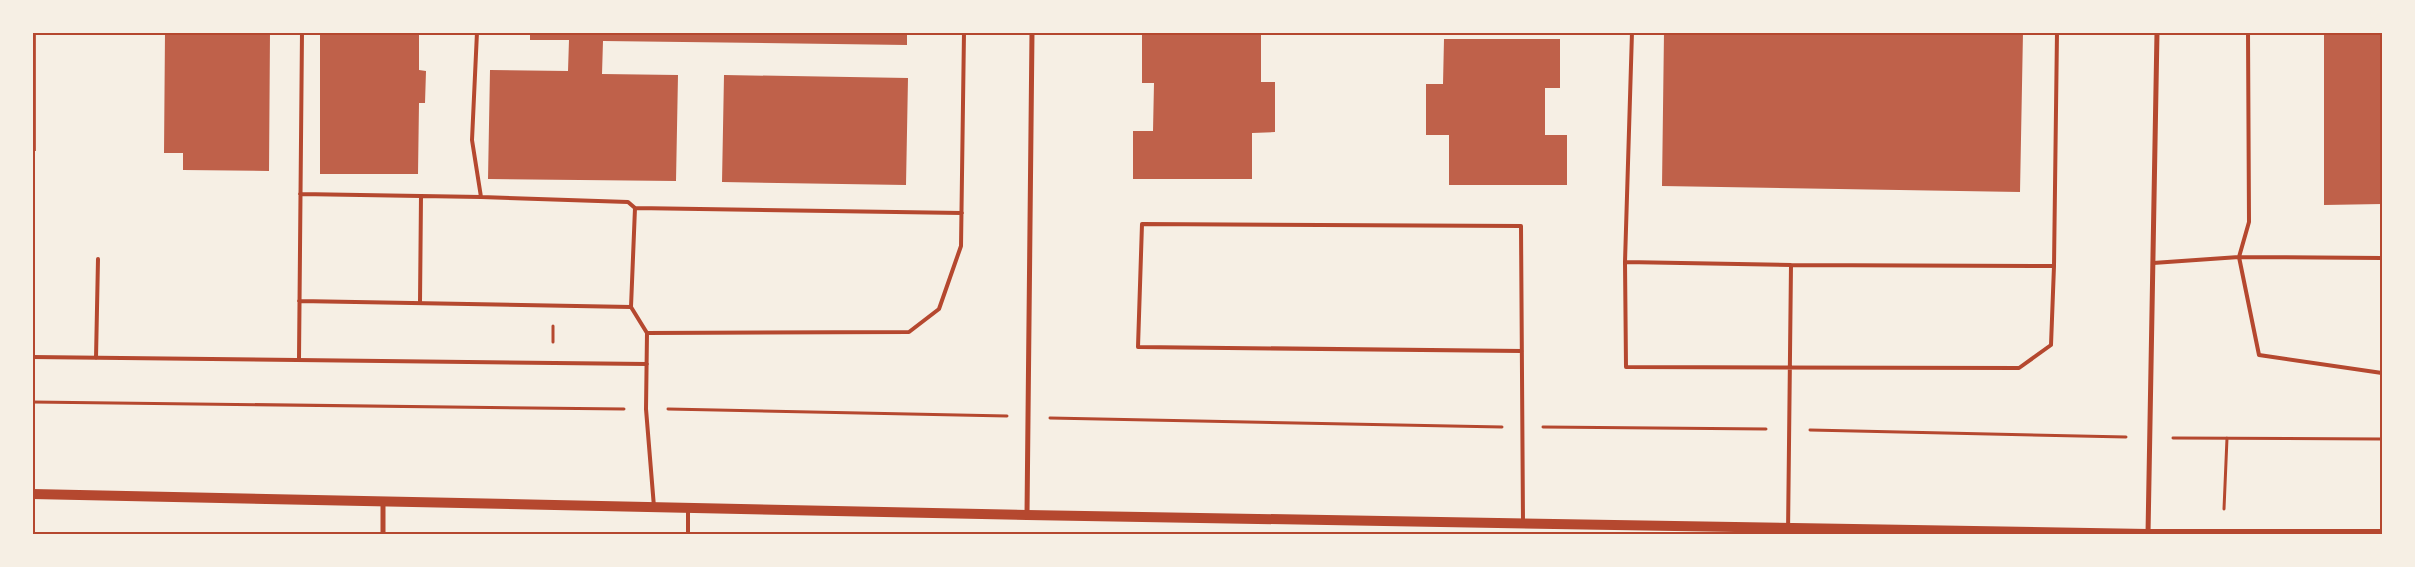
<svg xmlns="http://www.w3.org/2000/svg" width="2415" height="567" font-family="Merriweather,serif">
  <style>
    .building { fill: #bf614a }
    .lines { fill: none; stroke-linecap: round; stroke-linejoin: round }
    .path { stroke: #b5482f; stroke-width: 3 }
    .service { stroke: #b5482f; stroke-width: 4 }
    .minor { stroke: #b5482f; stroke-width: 5 }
    .secondary { stroke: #b5482f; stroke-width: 10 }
    .neatline { fill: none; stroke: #b5482f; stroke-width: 2 }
  </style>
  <rect width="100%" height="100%" fill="#f6efe4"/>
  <path class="building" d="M32 32H36V151H32Z
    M165 32H270L269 171 183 170V153H164Z
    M320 32H419V70L426 71 425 103H419L418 174H320Z
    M530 32H907V45L603 41 602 74 678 75 676 181 488 179 490 70 568 71 569 40H530Z
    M1664 32H2023L2020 192 1662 186Z
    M2324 32H2382V204L2324 205Z
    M1142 34 1261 35V82H1275V132L1252 133V179H1133V131H1153L1154 83H1142Z
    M1444 39H1560V88H1545V135H1567V185H1449V135H1426V84H1443Z
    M724 75 908 78 906 185 722 182Z"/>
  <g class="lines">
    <path class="path" d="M553 342V326
      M32 402 624 409
      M668 409 1007 416
      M1050 418 1502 427
      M1543 427 1766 429
      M1810 430 2126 437
      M2173 438 2382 439
      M2224 509 2227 438"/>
    <path class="service" d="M477 32 472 140 481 197 628 202 635 208 631 307 647 333
      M1632 32 1625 262 1791 265
      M2248 32 2249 222 2239 257 2259 355 2382 373
      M300 194 481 197
      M635 208 962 213
      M1625 262 1626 367 2019 368 2051 345 2054 266
      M2153 263 2239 257 2382 258
      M299 301 631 307
      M420 303 421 196
      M1522 351 1138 347 1142 224 1521 226 1523 522
      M32 357 647 364
      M96 358 98 259
      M299 359 302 32
      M654 507 646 409 647 333 909 332 939 309 961 246 964 32
      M688 534V510
      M1788 534 1791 265 2054 266 2057 32"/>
    <path class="minor" d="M1027 515 1032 32
      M383 534V501
      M2148 534 2157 32"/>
    <path class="secondary" d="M32 494 1027 515 2148 534H2382"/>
  </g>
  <rect width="2415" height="567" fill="none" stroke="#f6efe4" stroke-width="68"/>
  <rect x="34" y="34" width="2347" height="499" class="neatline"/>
</svg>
